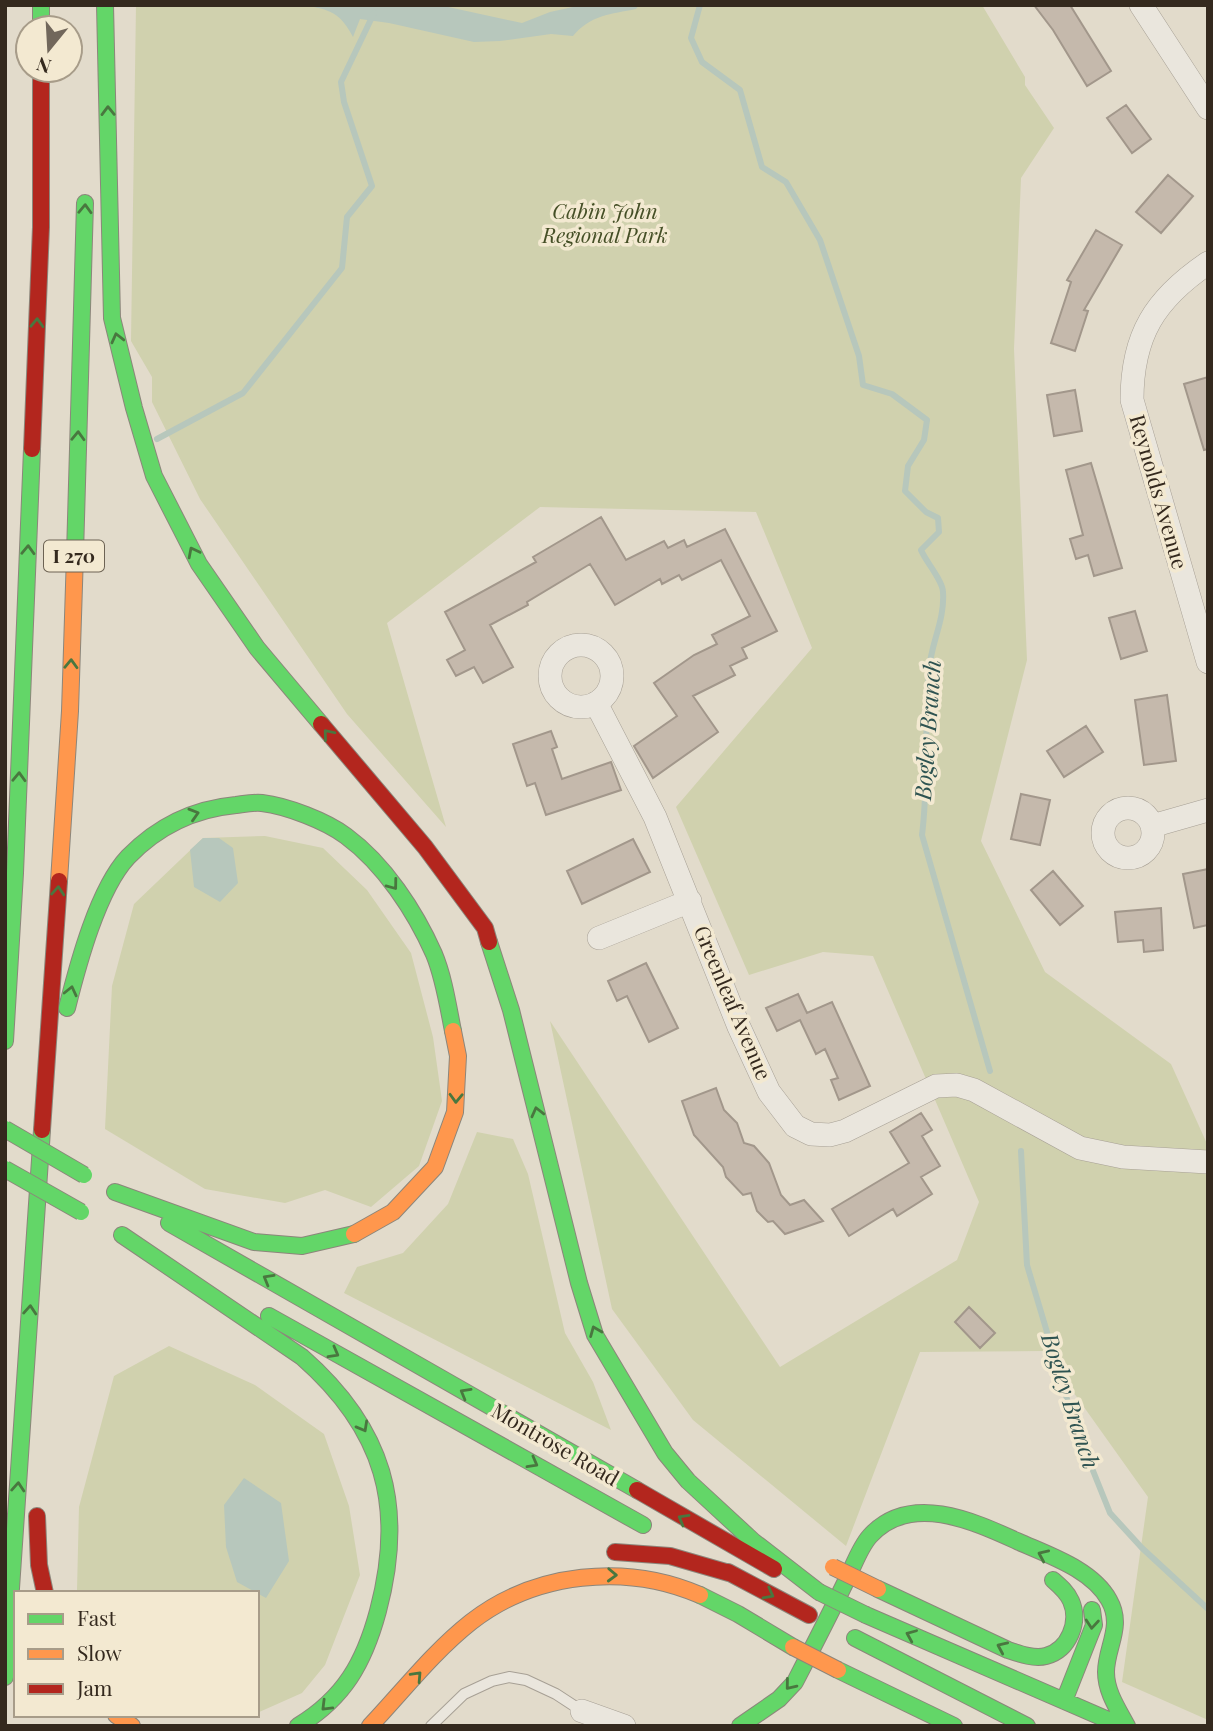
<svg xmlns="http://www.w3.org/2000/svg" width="1213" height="1731" font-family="'Playfair Display',serif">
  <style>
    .green { fill: #d0d1ae }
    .water { fill: #b7c7bc }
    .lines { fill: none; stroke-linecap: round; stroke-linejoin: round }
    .stream { stroke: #b7c7bc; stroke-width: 6 }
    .building { fill: #c5b9ac; stroke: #a2978b; stroke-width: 2 }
    .lane-casing { stroke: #a7a095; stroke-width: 12 }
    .street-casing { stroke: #a7a095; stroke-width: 24 }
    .fast-casing { stroke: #8c867b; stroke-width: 18 }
    .slow-casing { stroke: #8c867b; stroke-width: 18 }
    .jam-casing { stroke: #8c867b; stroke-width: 18 }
    .lane { stroke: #eae6dd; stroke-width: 10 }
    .street { stroke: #eae6dd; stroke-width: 23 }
    .fast { stroke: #63d668; stroke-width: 16 }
    .slow { stroke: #ff974d; stroke-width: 16 }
    .jam { stroke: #b3261e; stroke-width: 16 }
    .fast-bridge-casing { stroke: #8c867b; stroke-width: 18; stroke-linecap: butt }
    .slow-bridge-casing { stroke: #8c867b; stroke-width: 18; stroke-linecap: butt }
    .fast-bridge { stroke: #63d668; stroke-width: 16 }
    .slow-bridge { stroke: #ff974d; stroke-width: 16 }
    .oneway { stroke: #49773f }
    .labels { text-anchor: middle; stroke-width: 7; stroke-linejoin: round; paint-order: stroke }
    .shield { fill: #f3e9d1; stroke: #6d6354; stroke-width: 2 }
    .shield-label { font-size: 19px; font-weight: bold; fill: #34291e }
    .park-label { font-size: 21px; font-style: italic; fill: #454f26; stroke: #f3e9d1 }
    .street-label { font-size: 21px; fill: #34291e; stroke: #f3e9d1 }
    .water-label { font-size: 23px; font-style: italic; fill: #2e5351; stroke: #f3e9d1 }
  </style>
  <rect width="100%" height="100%" fill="#e2dbcb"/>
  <path class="green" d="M136 5H982L1025 77V85L1054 128 1021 178 1014 349 1027 660 981 841 1045 972 1171 1064 1208 1146V1720L1122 1682 1148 1497 1044 1351 920 1352 846 1546 693 1420 612 1309 550 1021 780 1367 957 1260 979 1202 873 956 823 952 749 975 676 807 812 648 756 512 540 507 387 623 446 827 347 714 200 499 152 402V377L131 341Z
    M265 836 323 848 367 890 411 953 433 1037 442 1101 419 1166 371 1207 325 1190 285 1203 205 1189 105 1129 112 986 134 904 203 838Z
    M477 1132 513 1139 528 1174 565 1333 593 1382 611 1430 344 1293 357 1267 403 1253 448 1204Z
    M169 1346 255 1385 324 1434 349 1506 360 1575 325 1665 302 1693 257 1713V1593H78L77 1590 79 1507 114 1376Z"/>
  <path class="water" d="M304 5H439L522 23 550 12 582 5H639L636 9C611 14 590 15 573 36L551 34 500 41 474 42 389 23 360 19 353 37C340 12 330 10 304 5Z
    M203 838H219L233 848 238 883 220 902 194 887 190 850Z
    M244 1478 281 1503 289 1561 266 1598 237 1582 226 1547 224 1505Z"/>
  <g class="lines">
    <path class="stream" d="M700 5 691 38 702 62 740 90 762 167 786 182 820 240 859 356 863 385 892 394 927 420 924 440 908 466 905 491 926 512 938 518 939 532 921 550C926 562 943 581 943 592 945 620 931 643 929 670 924 725 929 780 922 835L990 1071
      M157 439 243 393 342 268 347 217 372 186 344 102 341 82 374 13
      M1021 1151 1027 1265 1075 1426 1110 1513 1142 1548 1208 1609"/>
  </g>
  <path class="building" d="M1034 5H1070L1111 71 1087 86 1053 30Z
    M1126 105 1151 139 1132 153 1107 118Z
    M1168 175 1193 196 1161 233 1136 212Z
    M1096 230 1122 245 1084 310 1088 311 1075 351 1051 343 1071 282 1067 280Z
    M1208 377V449L1204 450 1184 384Z
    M1075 390 1082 431 1054 436 1047 395Z
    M1091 463 1122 568 1094 576 1088 555 1076 559 1070 539 1083 535 1066 470Z
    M601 517 626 560 664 541 668 548 684 540 687 547 725 529 777 631 742 648 747 658 730 666 735 675 693 696 718 732 653 778 634 746 677 716 654 683 694 655 717 644 712 635 750 616 721 560 682 580 679 575 662 584 660 579 615 605 590 564 527 602 528 605 490 625 513 667 483 683 474 667 456 676 447 660 465 650 445 612 536 562 533 557Z
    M1135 611 1147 651 1121 659 1109 618Z
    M1167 695 1176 761 1144 765 1135 700Z
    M1086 726 1103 752 1064 777 1047 751Z
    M551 731 557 747 552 749 562 779 611 762 621 790 546 815 535 783 527 786 513 744Z
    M1021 794 1050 800 1040 845 1011 839Z
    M633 839 650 872 582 904 567 871Z
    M1208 869V925L1194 928 1183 874Z
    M1053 871 1083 906 1060 925 1031 890Z
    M1161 908 1163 950 1144 952 1143 940 1118 942 1115 912Z
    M646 963 678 1028 649 1042 627 996 617 1001 608 981Z
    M798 994 807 1013 832 1002 870 1086 839 1100 831 1080 838 1078 825 1049 816 1054 800 1020 777 1031 766 1008Z
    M716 1088 724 1110 737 1123 744 1143 754 1146 769 1163 781 1195 790 1205 804 1200 823 1221 785 1234 773 1221 768 1222 757 1211 751 1193 743 1195 726 1177 723 1167 694 1135 682 1101Z
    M921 1113 932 1130 922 1136 940 1166 921 1177 932 1194 897 1216 893 1209 849 1236 832 1209 909 1163 890 1132Z
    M969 1307 995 1333 980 1348 955 1322Z"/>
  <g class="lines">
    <g class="lane-casing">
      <path id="lane" d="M431 1726 464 1694 492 1681 509 1677 526 1680 556 1694 582 1711"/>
    </g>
    <g class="street-casing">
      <path id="street" d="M1141 5 1208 108
        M1208 263C1155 299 1132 335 1132 400L1208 662
        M550 676a31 31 0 1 1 62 0a31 31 0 1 1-62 0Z
        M596 703 655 817 739 1027 769 1092 795 1126 811 1134 830 1135 845 1131 936 1086 957 1085 974 1090 1080 1148 1123 1157 1208 1162
        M1103 833a25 25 0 1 1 50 0a25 25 0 1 1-50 0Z
        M1152 826 1208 810
        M599 938 690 901
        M582 1711 624 1726"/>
    </g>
    <g class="fast-casing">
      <path id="fast" d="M41 5V28
        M105 5 112 318 134 408 154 476 199 564 257 648 321 724
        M75 554 85 203
        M489 942 511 1010 579 1283 595 1335 665 1453 688 1481 753 1541 819 1592
        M67 1008C78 964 98 889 128 857 158 826 193 809 236 805 244 804 254 802 262 803 287 806 326 821 346 836 384 864 415 911 434 954 444 978 448 1006 453 1031
        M5 1041 15 873 32 449
        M115 1192 254 1242 302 1246 354 1234
        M169 1223 637 1490
        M122 1235 302 1357C384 1429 406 1506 378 1611 364 1663 344 1698 298 1726
        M269 1316 643 1525
        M878 1589 1008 1650C1020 1654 1034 1659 1046 1656 1069 1650 1080 1622 1071 1601 1067 1592 1060 1586 1053 1580
        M700 1595 738 1614 793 1647
        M866 1615 1122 1726
        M855 1638 1027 1726
        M838 1670 954 1726
        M5 1677 42 1130
        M1064 1701 1094 1625 1092 1610
        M740 1726 779 1699 795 1682C812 1649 829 1616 845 1583 853 1568 859 1548 870 1536 910 1492 973 1521 1017 1541 1048 1555 1092 1569 1109 1600 1124 1626 1106 1647 1106 1672 1106 1692 1118 1709 1127 1726"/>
    </g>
    <g class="slow-casing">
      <path id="slow" d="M59 881 70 711 75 554
        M354 1234 393 1212 435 1167 455 1112 458 1056 453 1031
        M116 1715 132 1726
        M370 1726C403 1691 433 1652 471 1622 535 1572 626 1563 700 1595"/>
    </g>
    <g class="jam-casing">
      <path id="jam" d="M32 449 41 227V70
        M321 724 425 847 485 928 489 942
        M42 1130 59 881
        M637 1490 774 1569
        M37 1516 39 1565 45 1593
        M615 1552 670 1556 729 1573
        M728 1572 809 1615"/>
    </g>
    <use href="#lane" class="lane"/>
    <use href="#street" class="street"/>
    <use href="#fast" class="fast"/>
    <use href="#slow" class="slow"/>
    <use href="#jam" class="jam"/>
    <g class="fast-bridge-casing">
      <path id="fast-bridge" d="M5 1129 84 1175
        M5 1169 81 1212
        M819 1592 866 1615"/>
    </g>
    <g class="slow-bridge-casing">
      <path id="slow-bridge" d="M833 1567 878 1589
        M793 1647 838 1670"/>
    </g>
    <use href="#fast-bridge" class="fast-bridge"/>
    <use href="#slow-bridge" class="slow-bridge"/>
  </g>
  <defs><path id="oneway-chevron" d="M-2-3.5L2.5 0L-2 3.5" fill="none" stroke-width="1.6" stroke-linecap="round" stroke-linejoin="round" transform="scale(1.75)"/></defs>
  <g class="oneway">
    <use href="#oneway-chevron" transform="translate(108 111) rotate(-91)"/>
    <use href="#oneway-chevron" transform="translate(85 209) rotate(-88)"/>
    <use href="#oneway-chevron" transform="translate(37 323) rotate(-88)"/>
    <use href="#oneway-chevron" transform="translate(117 338) rotate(-104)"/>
    <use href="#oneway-chevron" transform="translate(78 436) rotate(-88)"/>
    <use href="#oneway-chevron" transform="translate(28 550) rotate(-88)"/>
    <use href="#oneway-chevron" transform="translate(193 552) rotate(-117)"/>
    <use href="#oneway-chevron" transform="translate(71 664) rotate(-88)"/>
    <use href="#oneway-chevron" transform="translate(328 734) rotate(-130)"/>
    <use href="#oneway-chevron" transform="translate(19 777) rotate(-88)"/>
    <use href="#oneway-chevron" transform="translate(194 814) rotate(-17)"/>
    <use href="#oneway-chevron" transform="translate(393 885) rotate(53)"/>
    <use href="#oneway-chevron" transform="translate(58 891) rotate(-86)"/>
    <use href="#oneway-chevron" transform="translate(71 991) rotate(-77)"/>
    <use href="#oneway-chevron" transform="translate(456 1098) rotate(92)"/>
    <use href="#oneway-chevron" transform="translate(537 1112) rotate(-104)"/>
    <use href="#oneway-chevron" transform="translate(268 1279) rotate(-150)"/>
    <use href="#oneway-chevron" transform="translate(30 1310) rotate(-86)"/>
    <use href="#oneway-chevron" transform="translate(595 1331) rotate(-112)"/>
    <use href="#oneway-chevron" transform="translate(334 1353) rotate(29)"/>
    <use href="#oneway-chevron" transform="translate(465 1393) rotate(-150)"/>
    <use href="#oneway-chevron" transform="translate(363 1427) rotate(61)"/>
    <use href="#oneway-chevron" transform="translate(533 1463) rotate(29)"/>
    <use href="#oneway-chevron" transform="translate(18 1487) rotate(-86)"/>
    <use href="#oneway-chevron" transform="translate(683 1519) rotate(-150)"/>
    <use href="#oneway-chevron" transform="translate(1043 1555) rotate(-156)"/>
    <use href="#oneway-chevron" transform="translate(612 1575) rotate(2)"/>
    <use href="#oneway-chevron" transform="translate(769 1594) rotate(28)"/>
    <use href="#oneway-chevron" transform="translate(1092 1624) rotate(95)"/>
    <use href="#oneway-chevron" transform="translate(911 1635) rotate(-157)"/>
    <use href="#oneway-chevron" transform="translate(1002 1647) rotate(-156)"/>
    <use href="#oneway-chevron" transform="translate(417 1676) rotate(-47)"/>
    <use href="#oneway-chevron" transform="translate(790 1685) rotate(129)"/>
    <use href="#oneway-chevron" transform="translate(326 1706) rotate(135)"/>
  </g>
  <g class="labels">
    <rect class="shield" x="44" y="540.5" width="60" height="31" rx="5"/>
    <g class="shield-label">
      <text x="74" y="563">I 270</text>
    </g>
    <g class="park-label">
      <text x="605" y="219">Cabin John<tspan x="605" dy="24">Regional Park</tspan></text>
    </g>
    <g class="street-label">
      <text transform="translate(1158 492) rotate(74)" y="7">Reynolds Avenue</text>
      <text transform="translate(732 1003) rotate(67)" y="7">Greenleaf Avenue</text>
      <text transform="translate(555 1445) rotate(30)" y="7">Montrose Road</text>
    </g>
    <g class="water-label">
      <text transform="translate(928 730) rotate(-86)" y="8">Bogley Branch</text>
      <text transform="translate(1070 1401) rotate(72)" y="8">Bogley Branch</text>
    </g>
  </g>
  <rect width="1213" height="1731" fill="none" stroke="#34291e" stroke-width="14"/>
  <rect x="14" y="1591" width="245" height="126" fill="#f3e9d1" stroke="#a79c89" stroke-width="2"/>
  <rect x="28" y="1614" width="35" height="10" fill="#63d668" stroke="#a79c89" stroke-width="2"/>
  <text x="77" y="1626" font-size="21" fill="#34291e">Fast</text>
  <rect x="28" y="1649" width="35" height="10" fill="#ff974d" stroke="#a79c89" stroke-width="2"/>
  <text x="77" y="1661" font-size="21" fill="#34291e">Slow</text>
  <rect x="28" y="1684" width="35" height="10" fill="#b3261e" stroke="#a79c89" stroke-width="2"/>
  <text x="77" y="1696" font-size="21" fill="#34291e">Jam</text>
  <g transform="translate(49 49) rotate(198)"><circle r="33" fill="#f3e9d1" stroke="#a79c89" stroke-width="2"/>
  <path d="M0-5L12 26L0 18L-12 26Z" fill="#71675b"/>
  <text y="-10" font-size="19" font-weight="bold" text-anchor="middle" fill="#34291e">N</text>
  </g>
</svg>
